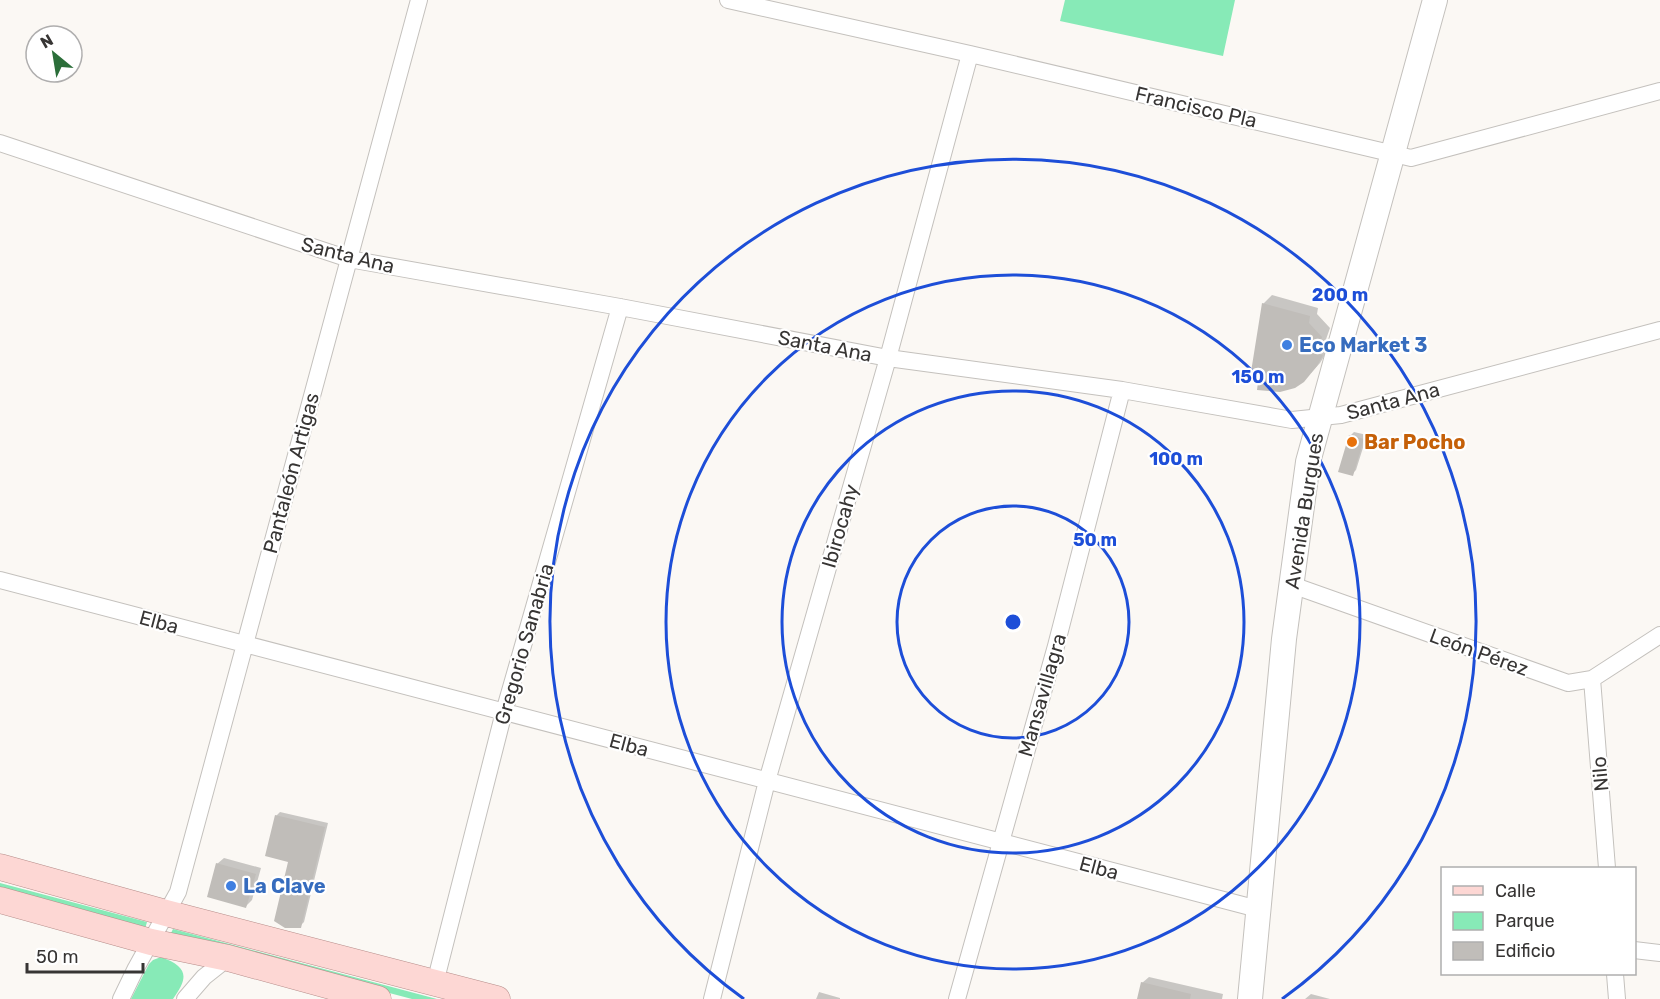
<svg xmlns="http://www.w3.org/2000/svg" width="1660" height="999" font-family="Rubik,sans-serif">
  <style>
    .green { fill: #87eab7 }
    .shadow { fill: #0003 }
    .building { fill: #c0bdb9 }
    .lines { fill: none; stroke-linecap: round; stroke-linejoin: round }
    .street-casing { stroke: #c4c1bd; stroke-width: 18 }
    .secondary-casing { stroke: #c4c1bd; stroke-width: 26 }
    .primary-casing { stroke: #b68d8a; stroke-width: 27 }
    .street { stroke: #fff; stroke-width: 16 }
    .secondary { stroke: #fff; stroke-width: 24 }
    .primary { stroke: #fdd7d4; stroke-width: 26 }
    .ring { fill: none; stroke: #1d4ed8; stroke-width: 3 }
    .shop-dot { fill: #3f7fe0; stroke: #fff; stroke-width: 2 }
    .food-dot { fill: #e8710a; stroke: #fff; stroke-width: 2 }
    .labels { text-anchor: middle; stroke-width: 4.5; stroke-linejoin: round; paint-order: stroke }
    .street-label { font-size: 20px; fill: #373534; stroke: #fff }
    .shop-label { font-size: 20px; font-weight: bold; fill: #366cbe; stroke: #fff; text-anchor: start }
    .food-label { font-size: 20px; font-weight: bold; fill: #c56008; stroke: #fff; text-anchor: start }
    .centre { fill: #1d4ed8; stroke: #fff; stroke-width: 3 }
    .ring-label { font-size: 18px; text-anchor: middle; font-weight: bold; fill: #1d4ed8; stroke: #fff; stroke-width: 4.5; stroke-linejoin: round; paint-order: stroke }
  </style>
  <rect width="100%" height="100%" fill="#fbf8f4"/>
  <path class="green" d="M1065 0H1235L1223 56 1060 21Z
    M0 883 147 922 145 929 0 890Z
    M173 929 437 999H412L170 935Z
    M161 957C188 967 189 977 173 999H131L149 964 153 960Z"/>
  <path class="shadow" d="M1272 295 1318 308 1317 314 1330 328 1324 345 1330 347 1320 363 1311 373 1263 304Z
    M1354 432 1367 435 1356 470 1352 474 1350 436Z
    M280 812 328 823 304 922 300 926 290 861 276 816Z
    M224 858 261 868 252 900 246 906 217 864Z
    M1149 977 1223 994 1222 999H1138L1142 983Z
    M819 992 840 998V999H816Z
    M1311 994 1330 999H1305Z"/>
  <path class="building" d="M1262 303 1310 316 1309 323 1322 337 1317 354 1323 355 1317 366 1304 382 1295 388 1280 392 1257 390 1259 374 1251 372Z
    M1349 435 1364 439 1353 476 1338 472Z
    M275 815 325 827 301 928H285L274 921 288 862 265 856Z
    M216 863 256 874 246 908 207 897Z
    M1141 982 1191 994 1190 999H1137Z"/>
  <g class="lines">
    <g class="street-casing">
      <path id="street" d="M728 0 970 54 1411 158 1660 91
        M0 143 349 259 620 307 888 358 1122 390 1292 420 1341 415 1660 330
        M0 580 1258 909
        M1292 585 1568 683 1592 679 1660 635
        M1592 679 1607 868
        M1634 950 1660 953
        M1615 974 1617 999
        M435 983 504 712 620 307
        M121 999 136 968 178 892 419 0
        M185 999 204 977 228 958
        M712 999 767 781 888 358 970 54
        M957 999 1056 646 1122 390"/>
    </g>
    <g class="secondary-casing">
      <path id="secondary" d="M1250 999 1284 639 1308 462 1435 0"/>
    </g>
    <g class="primary-casing">
      <path id="primary" d="M0 867 166 913 497 999
        M0 900 151 942 228 958 378 999"/>
    </g>
    <use href="#street" class="street"/>
    <use href="#secondary" class="secondary"/>
    <use href="#primary" class="primary"/>
  </g>
  <g class="ring">
    <circle cx="1013" cy="622" r="116"/>
    <circle cx="1013" cy="622" r="231"/>
    <circle cx="1013" cy="622" r="347"/>
    <path d="M744 999A463 463 0 1 1 1282 999"/>
  </g>
  <g class="shop-dot">
    <circle cx="1287" cy="345" r="6"/>
    <circle cx="231" cy="886" r="6"/>
  </g>
  <circle class="food-dot" cx="1352" cy="442" r="6"/>
  <g class="labels">
    <g class="street-label">
      <text transform="translate(1196 107) rotate(13)" y="7">Francisco Pla</text>
      <text transform="translate(348 255) rotate(14)" y="7">Santa Ana</text>
      <text transform="translate(825 346) rotate(11)" y="7">Santa Ana</text>
      <text transform="translate(1393 401) rotate(-15)" y="7">Santa Ana</text>
      <text transform="translate(291 473) rotate(-75)" y="7">Pantaleón Artigas</text>
      <text transform="translate(1304 511) rotate(-81)" y="7">Avenida Burgues</text>
      <text transform="translate(840 526) rotate(-74)" y="7">Ibirocahy</text>
      <text transform="translate(159 622) rotate(15)" y="7">Elba</text>
      <text transform="translate(524 644) rotate(-74)" y="7">Gregorio Sanabria</text>
      <text transform="translate(1479 652) rotate(20)" y="7">León Pérez</text>
      <text transform="translate(1042 695) rotate(-74)" y="7">Mansavillagra</text>
      <text transform="translate(629 745) rotate(15)" y="7">Elba</text>
      <text transform="translate(1600 774) rotate(-95)" y="7">Nilo</text>
      <text transform="translate(1099 868) rotate(15)" y="7">Elba</text>
    </g>
    <g class="shop-label">
      <text x="1299" y="352">Eco Market 3</text>
      <text x="243" y="893">La Clave</text>
    </g>
    <g class="food-label">
      <text x="1364" y="449">Bar Pocho</text>
    </g>
  </g>
  <circle cx="1013" cy="622" r="9" class="centre"/>
  <g class="ring-label">
    <text x="1340" y="301">200 m</text>
    <text x="1258" y="383">150 m</text>
    <text x="1176" y="465">100 m</text>
    <text x="1095" y="546">50 m</text>
  </g>
  <rect x="1441" y="867" width="195" height="108" fill="#ffffff" stroke="#afaeae" stroke-width="1.5"/>
  <rect x="1453" y="886" width="30" height="9" fill="#fdd7d4" stroke="#afaeae" stroke-width="1.5"/>
  <text x="1495" y="897" font-size="18" fill="#373534">Calle</text>
  <rect x="1453" y="912" width="30" height="18" fill="#87eab7" stroke="#afaeae" stroke-width="1.5"/>
  <text x="1495" y="927" font-size="18" fill="#373534">Parque</text>
  <rect x="1453" y="942" width="30" height="18" fill="#c0bdb9" stroke="#afaeae" stroke-width="1.5"/>
  <text x="1495" y="957" font-size="18" fill="#373534">Edificio</text>
  <g transform="translate(54 54) rotate(330)"><circle r="28" fill="#ffffff" stroke="#afaeae" stroke-width="1.5"/>
  <path d="M0-4.5L10 22L0 15L-10 22Z" fill="#2b6e39"/>
  <text y="-9" font-size="16" font-weight="bold" text-anchor="middle" fill="#373534">N</text>
  </g>
  <path d="M27 963v9h116v-9" fill="none" stroke="#373534" stroke-width="3"/>
  <text x="36" y="963" font-size="18" fill="#373534" stroke="#ffffff" stroke-width="4.5" paint-order="stroke">50 m</text>
</svg>
